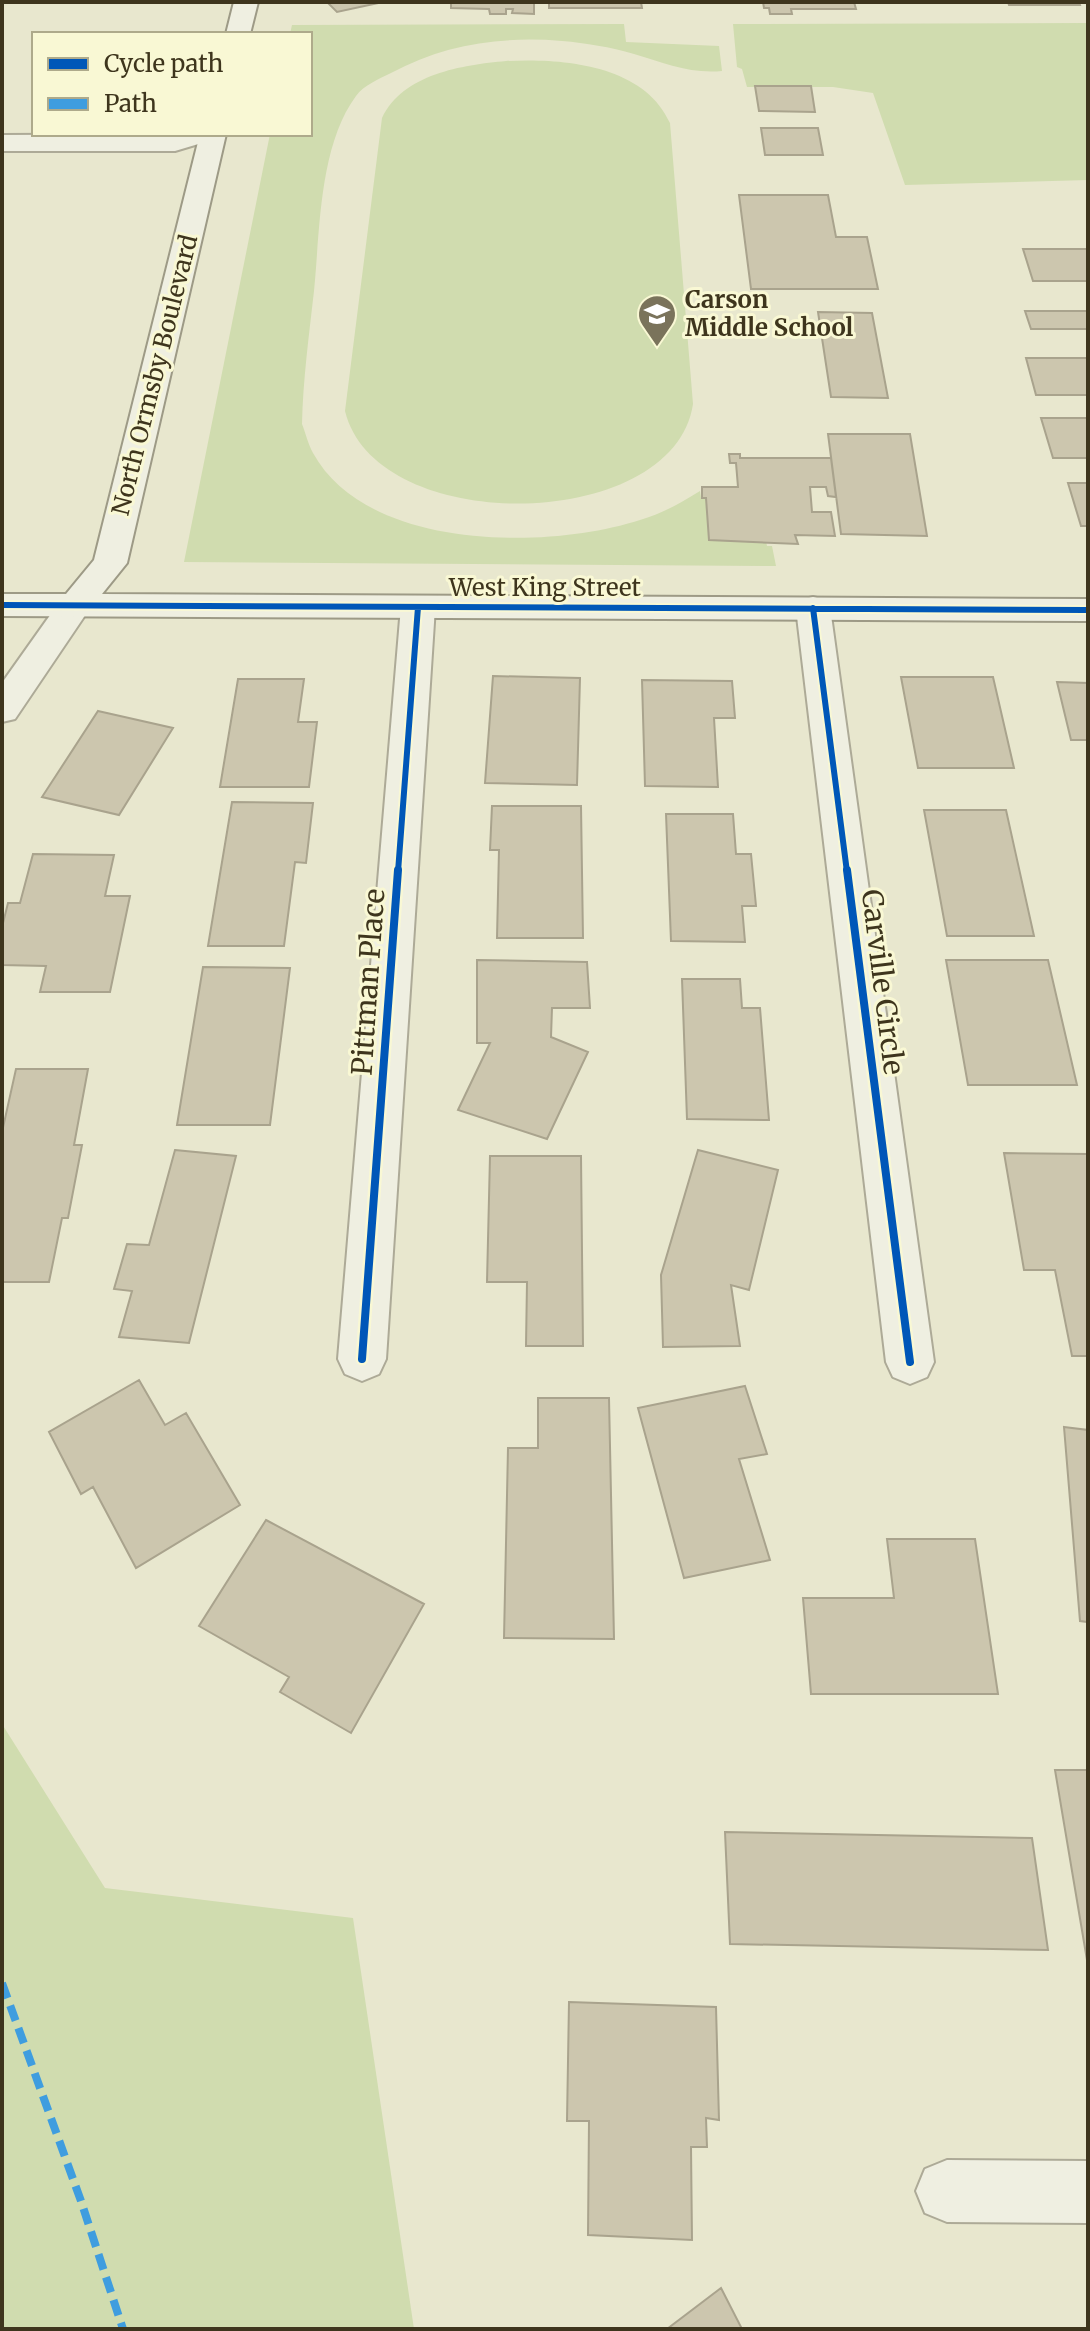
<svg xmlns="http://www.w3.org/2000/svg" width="1090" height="2331" font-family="Merriweather,serif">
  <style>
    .green { fill: #d0dcaf }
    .building { fill: #ccc6ae; stroke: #a9a38d; stroke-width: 2 }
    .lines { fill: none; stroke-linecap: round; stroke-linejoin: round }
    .street-casing { stroke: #adaa97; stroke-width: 4 }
    .secondary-casing { stroke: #9d9a86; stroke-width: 4 }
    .street { fill: #efefe1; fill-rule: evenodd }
    .secondary { fill: #efefe1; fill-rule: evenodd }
    .quiet { stroke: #3f9ddf; stroke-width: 8; stroke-dasharray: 16 8; stroke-linecap: butt }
    .cycleway-far1-casing { stroke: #f9f8d4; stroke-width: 10 }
    .cycleway-casing { stroke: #f9f8d4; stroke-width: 13 }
    .cycleway-far1 { stroke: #0057b8; stroke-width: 6 }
    .cycleway { stroke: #0057b8; stroke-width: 8 }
    .labels { text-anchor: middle; stroke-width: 6; stroke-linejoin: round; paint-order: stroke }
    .far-poi-label { font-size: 24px; font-weight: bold; fill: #3e351d; stroke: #f9f8d4; text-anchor: start }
    .far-street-label { font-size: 24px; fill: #3e351d; stroke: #f9f8d4 }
    .street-label { font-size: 28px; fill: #3e351d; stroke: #f9f8d4 }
  </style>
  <rect width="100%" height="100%" fill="#e8e7ce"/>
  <path class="green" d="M1088 23V180L905 185 873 93 833 87H747L742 69 737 67 733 24Z
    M624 24 626 42 719 46 722 71C690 74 664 63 634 54 610 47 586 43 562 41 502 36 444 44 391 73 379 79 364 85 356 96 319 146 320 231 314 291 309 335 303 380 302 424 306 434 308 444 313 453 367 551 547 550 640 520 661 514 681 503 700 491L701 498H706L709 540 766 541 767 546H772L776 566 184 562 270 134H310V34H290L292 25Z
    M506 61C561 58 644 64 670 123L693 404C674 533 376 538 345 411L382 118C403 74 462 65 506 61Z
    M2 1724 105 1888 353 1918 414 2329H2Z"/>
  <path class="building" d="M327 2H383L337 12Z
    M451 2H534V14L512 13 513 9H506V14H490L489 9 451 8Z
    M549 2H641L642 8H549Z
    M763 2H854L856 9H791L792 14H770L769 8H764Z
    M1008 2H1079L1080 5H1009Z
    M755 86H811L815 112 759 111Z
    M761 128H818L823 155H765Z
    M739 195H828L836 237H867L878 289H751Z
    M1023 249H1088V281H1033Z
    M1025 311H1088V329H1031Z
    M818 312 872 313 888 398 831 397Z
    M1026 358H1088V395H1036Z
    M1041 418H1088V458H1053Z
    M828 434H910L927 536 841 534Z
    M729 454H740V458H831L836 497 828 496 826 487H810L812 512H831L835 536 795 535 798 544 709 540 706 498H702V487H738L736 463H730Z
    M1068 483H1088V526H1081Z
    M493 676 580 678 577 785 485 783Z
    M901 677H993L1014 768H918Z
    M238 679H304L298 722H317L309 787H220Z
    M642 680 732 681 735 718H714L718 787 645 786Z
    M1057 682 1088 683V740H1071Z
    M98 711 173 728 119 815 42 797Z
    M232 802 313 803 306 863 295 862 284 946H208Z
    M492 806H581L583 938H497L499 850H490Z
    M924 810H1006L1034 936H947Z
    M666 814H733L736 854H751L756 906H742L745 942 671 941Z
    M33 854 114 855 105 896H130L110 992H40L46 966 2 965V927L8 903H20Z
    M477 960 587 962 590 1008H552L551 1037 588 1052 547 1139 458 1110 490 1043H477Z
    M946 960H1048L1077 1085H968Z
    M203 967 290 968 270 1125H177Z
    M682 979H740L742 1008H760L769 1120 687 1119Z
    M16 1069H88L74 1145H82L68 1218H62L49 1282H2V1132Z
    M175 1150 236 1156 189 1343 119 1337 132 1291 114 1289 127 1244 149 1245Z
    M698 1150 778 1170 749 1290 731 1285 740 1346 663 1347 661 1275Z
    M1004 1153 1088 1154V1356H1072L1055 1270H1024Z
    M490 1156H581L583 1346H526L527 1282H487Z
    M139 1380 165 1425 186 1413 240 1505 136 1568 93 1487 81 1494 49 1432Z
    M745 1386 767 1454 739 1459 770 1560 684 1578 638 1408Z
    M538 1398H609L614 1639 504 1638 508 1448H538Z
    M1064 1427 1088 1430V1622L1080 1621Z
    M266 1520 424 1604 351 1733 280 1692 289 1677 199 1626Z
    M887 1539H975L998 1694H811L803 1598H894Z
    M1055 1770H1088V1966Z
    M725 1832 1032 1838 1048 1950 730 1944Z
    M569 2002 716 2007 719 2120 706 2118 707 2147H691L692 2240 588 2235 589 2121H567Z
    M721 2288 742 2329H667Z"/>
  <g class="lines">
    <g class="street-casing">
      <path id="street" d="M219 134 215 139 175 151H2V135Z
        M75 594 87 597 92 605 15 719 2 722V683L63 597Z
        M418 596 430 599 435 607 386 1359 379 1374 362 1381 345 1374 338 1359 401 607 406 599Z
        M813 597 825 600 830 608 934 1362 927 1377 910 1384 893 1377 886 1362 796 608 801 600Z
        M947 2160 1088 2161V2223L947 2222 925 2213 916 2191 925 2169Z"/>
    </g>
    <g class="secondary-casing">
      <path id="secondary" d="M234 2H258L250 34H226Z
        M200 134H226L127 563 102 594 1088 599V621L2 616V594H66L94 560Z"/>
    </g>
    <use href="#street" class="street"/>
    <use href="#secondary" class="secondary"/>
    <path class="quiet" d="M2 1983 81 2201 123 2329"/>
    <g class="cycleway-far1-casing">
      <path id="cycleway-far1" d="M2 605 1088 610
        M813 608 847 872
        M398 872 418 607"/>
    </g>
    <g class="cycleway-casing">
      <path id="cycleway" d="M847 870 910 1362
        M362 1359 398 870"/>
    </g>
    <use href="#cycleway-far1" class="cycleway-far1"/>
    <use href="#cycleway" class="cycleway"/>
  </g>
  <defs>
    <g id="school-pin" transform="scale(2)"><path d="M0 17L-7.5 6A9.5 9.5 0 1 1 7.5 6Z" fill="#7a735b" stroke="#f9f8d4"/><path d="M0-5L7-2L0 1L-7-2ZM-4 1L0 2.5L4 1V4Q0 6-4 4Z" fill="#fff"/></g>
  </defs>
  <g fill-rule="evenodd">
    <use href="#school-pin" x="657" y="314"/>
  </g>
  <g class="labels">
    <g class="far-poi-label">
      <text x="685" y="308">Carson<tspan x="685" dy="28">Middle School</tspan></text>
    </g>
    <g class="far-street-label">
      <text transform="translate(155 375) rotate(-76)" y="8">North Ormsby Boulevard</text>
      <text x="545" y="596">West King Street</text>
    </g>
    <g class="street-label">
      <text transform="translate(368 982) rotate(-86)" y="10">Pittman Place</text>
      <text transform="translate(883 982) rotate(83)" y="10">Carville Circle</text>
    </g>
  </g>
  <rect width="1090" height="2331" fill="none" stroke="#3e351d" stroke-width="8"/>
  <rect x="32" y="32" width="280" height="104" fill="#f9f8d4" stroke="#aeaa8b" stroke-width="2"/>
  <rect x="48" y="58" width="40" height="12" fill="#0057b8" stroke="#aeaa8b" stroke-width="2"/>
  <text x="104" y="72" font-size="24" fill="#3e351d">Cycle path</text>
  <rect x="48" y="98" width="40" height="12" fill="#3f9ddf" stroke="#aeaa8b" stroke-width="2"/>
  <text x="104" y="112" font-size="24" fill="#3e351d">Path</text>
</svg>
